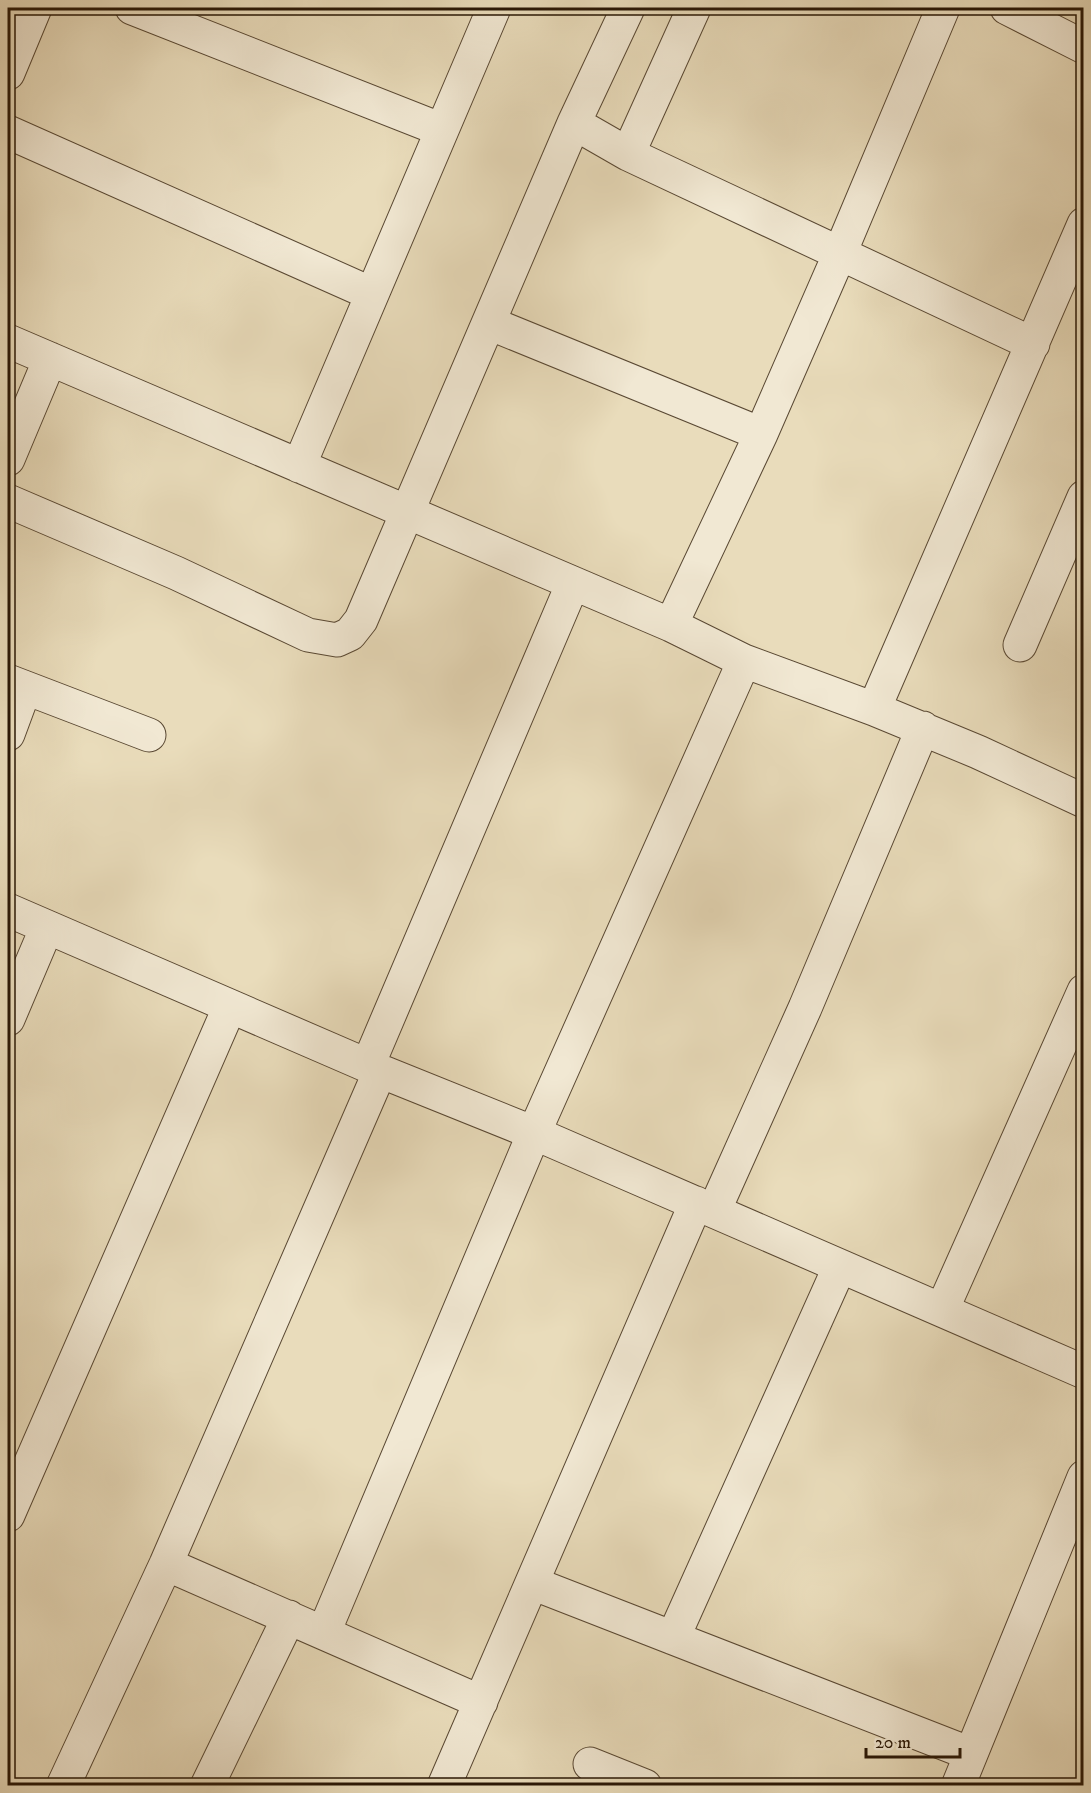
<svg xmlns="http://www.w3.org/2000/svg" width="1091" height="1793" font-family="'IM FELL DW Pica',serif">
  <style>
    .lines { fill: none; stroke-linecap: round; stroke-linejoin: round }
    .minor-casing { stroke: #594833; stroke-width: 35 }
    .minor { stroke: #f1e8d3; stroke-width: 33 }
  </style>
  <rect width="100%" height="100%" fill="#e9dcbb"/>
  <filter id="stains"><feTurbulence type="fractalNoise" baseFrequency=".00333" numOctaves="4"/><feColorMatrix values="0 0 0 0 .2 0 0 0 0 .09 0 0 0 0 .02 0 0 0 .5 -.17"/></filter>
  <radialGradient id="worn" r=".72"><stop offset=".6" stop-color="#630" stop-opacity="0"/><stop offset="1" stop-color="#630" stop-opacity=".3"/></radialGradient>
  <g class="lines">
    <g class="minor-casing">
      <path id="minor" d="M132 8 442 130
        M1007 8 1084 47
        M8 73 35 8
        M574 123 628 154 1033 344
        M8 132 372 294
        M628 154 694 8
        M489 323 761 434
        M8 341 671 625 744 661 874 709 978 752 1084 801
        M8 459 50 359
        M299 466 494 8
        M8 501 176 573 308 635 337 640 350 634 361 620 574 123 628 8
        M671 625 761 434 840 253 943 8
        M1020 645 1084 497
        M8 681 149 735
        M874 709 1084 224
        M8 734 25 688
        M8 910 380 1071 534 1133 1084 1372
        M8 1019 47 927
        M368 1065 573 583
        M714 1211 805 1008 923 728
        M942 1310 1084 991
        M8 1515 230 1006
        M166 1564 481 1702
        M532 1583 971 1754
        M324 1632 534 1133 744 661
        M673 1638 840 1266
        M590 1764 645 1786
        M63 1786 166 1564 380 1071
        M207 1786 289 1617
        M444 1786 696 1203
        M958 1786 1084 1477"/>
    </g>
    <use href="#minor" class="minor"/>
  </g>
  <rect width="1091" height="1793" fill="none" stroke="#e9dcbb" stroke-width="30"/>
  <rect x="9" y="9" width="1073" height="1775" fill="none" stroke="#291706" stroke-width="3"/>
  <rect x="15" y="15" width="1061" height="1763" fill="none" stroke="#291706" stroke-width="1.5"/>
  <path d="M866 1748v9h94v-9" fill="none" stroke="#291706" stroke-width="3"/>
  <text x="875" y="1748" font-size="18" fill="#291706" stroke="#f1e8d3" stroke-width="4.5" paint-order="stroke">20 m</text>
  <rect width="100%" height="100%" filter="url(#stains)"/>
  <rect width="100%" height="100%" fill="url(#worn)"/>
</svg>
